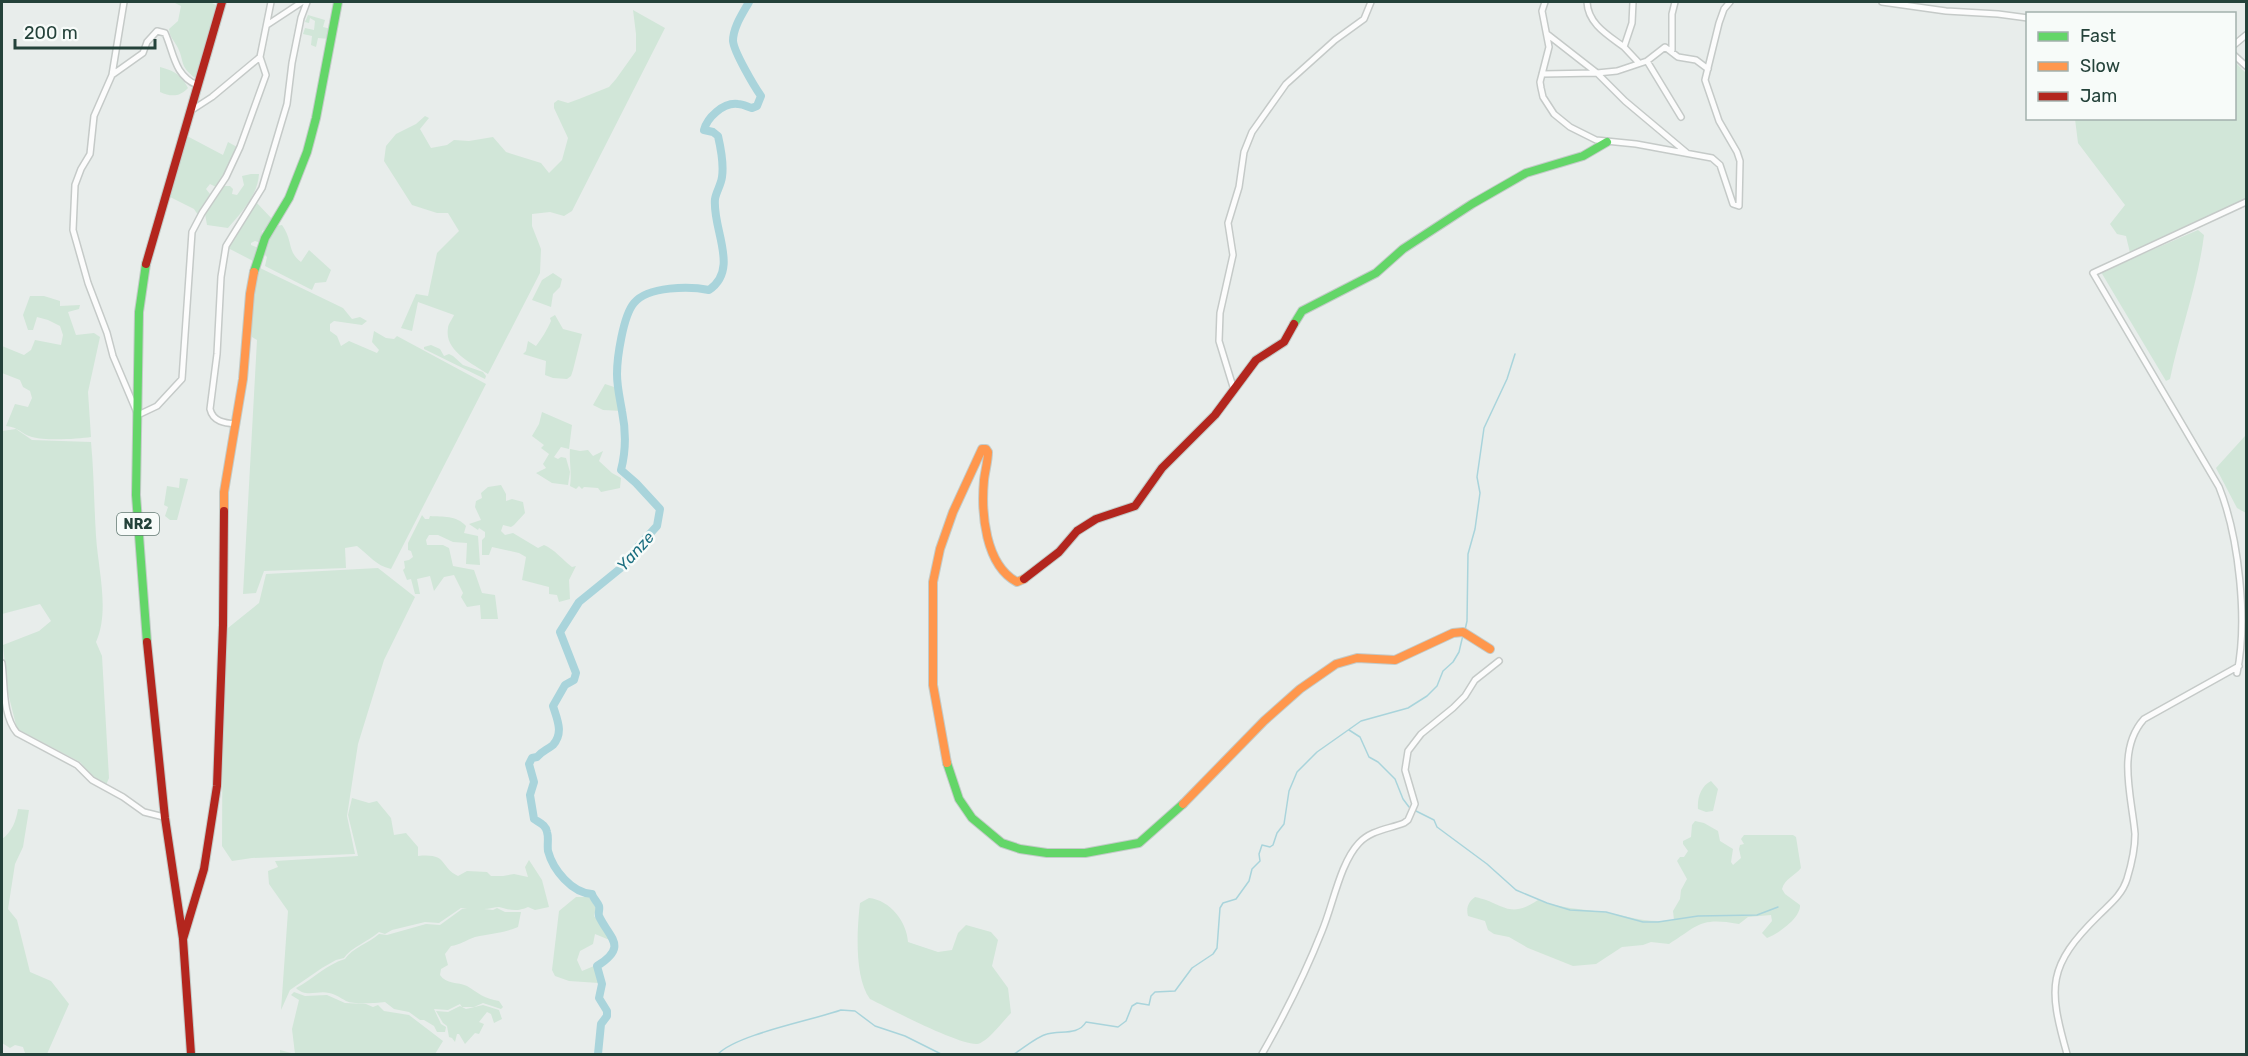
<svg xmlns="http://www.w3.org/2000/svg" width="2248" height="1056" font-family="Rubik,sans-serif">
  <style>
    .green { fill: #d1e6d8 }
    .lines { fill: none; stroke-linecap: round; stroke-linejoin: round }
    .stream { stroke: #a9d4db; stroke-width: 1.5 }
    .river { stroke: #a9d4db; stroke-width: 8 }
    .street-casing { stroke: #c5cac8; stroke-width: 8 }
    .fast-casing { stroke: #c3cbc8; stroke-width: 10 }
    .slow-casing { stroke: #c3cbc8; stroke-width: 10 }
    .jam-casing { stroke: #c3cbc8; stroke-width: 10 }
    .street { stroke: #fcfcfc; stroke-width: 5 }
    .fast { stroke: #63d668; stroke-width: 8 }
    .slow { stroke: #ff974d; stroke-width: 8 }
    .jam { stroke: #b3261e; stroke-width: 8 }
    .labels { text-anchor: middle; stroke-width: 5; stroke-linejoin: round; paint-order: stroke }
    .shield { fill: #f7fbf9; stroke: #637a73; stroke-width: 1.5 }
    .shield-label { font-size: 14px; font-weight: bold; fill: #24423a }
    .water-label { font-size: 16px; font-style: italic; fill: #1c6f80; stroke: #f7fbf9 }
  </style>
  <rect width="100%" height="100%" fill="#e8edeb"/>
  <path class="green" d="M173 2H210L216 5 195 78C179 65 185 63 178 48 174 40 170 38 169 29L178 21 181 6Z
    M633 10 665 28 572 211 564 216 550 212 532 214V226L541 249 540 273 488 374C472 363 444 351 448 328 448 324 453 318 454 315L418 302 412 331 401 328 416 294 428 296 437 253 459 231 448 213H437L412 205 384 161 386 146 396 134 416 124 425 116 429 118 420 129 431 148 447 145 454 140 469 141 493 137 506 152 541 163 549 173 562 160 568 138 554 108V103L558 100 568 103 579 99 609 87 616 79 636 51V34Z
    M308 15 325 20 323 27 331 29 329 39 318 38 316 47 311 45 312 36 303 34 305 28 314 30 315 21 310 18 309 23 305 22Z
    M2235 62 2246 73V200L2130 253 2126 236 2117 234 2110 224 2125 205 2078 143 2075 119 2234 118Z
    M160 67C174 71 181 74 188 88 180 97 171 97 160 92Z
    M187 136 223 155 228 142 237 147 227 171 216 187 210 184 206 189 210 194 198 215 194 209 166 195Z
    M251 174H259C258 195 241 213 228 228L207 225 205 214 223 186H230L233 189 232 194 237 195 244 185 242 176Z
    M256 202 273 220 270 226 262 231 261 243 255 241 251 243V245L259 248 255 262 228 248Z
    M282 225C293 240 287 252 301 262L309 250 331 270 326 282 315 283 312 290 265 266 267 257 262 252 276 226Z
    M2198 230 2204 235C2198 284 2180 331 2170 379L2166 381 2101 272Z
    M260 268 343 308 352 319 360 317 367 321 362 325 334 321 330 324V331L337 336 341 346 349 341 377 353 379 350 372 342 374 331 386 338 394 339 397 336 486 384 391 569C375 565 370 556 357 546L345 548 346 568 264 571 256 593 243 594 257 340 252 337C251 316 247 286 260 268Z
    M553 273 562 279 560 287 553 294 551 307 532 300 542 280Z
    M30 296H44L60 301V306L80 305 79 309 68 312 76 335 94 333 100 337 88 392 91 437C78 439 45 441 32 437 21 434 19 427 6 426L15 404 28 407 32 398 30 391 23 387 20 380 2 373V346L24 355 31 350 35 340 61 345 63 335 60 326 48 320 37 317 33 330H28L23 315Z
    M555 315 563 329 582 334 573 370 571 376 567 379 553 378 545 375 546 361 523 354 526 351 528 341 536 346C542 338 547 330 551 321L550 318Z
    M431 345 440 349 444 356 449 354 453 356 463 365 483 372 486 376 485 379 424 349V347Z
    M605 384 617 388 622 411 603 410 593 405Z
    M542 412 572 425 569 449 561 447 554 457 558 459 561 457 566 458 570 472 568 485 552 483 536 473 546 468 543 464 549 454 541 448 544 445 532 436 539 424Z
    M16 429 32 440 91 442C94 473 94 505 96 536 98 569 110 611 96 642L102 656 109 778 106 785 90 774 80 762 17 729 8 693 3 645 39 631 51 621 40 604 2 614V431Z
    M2245 436 2246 438V513L2237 508 2216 468Z
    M570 449 580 451 588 450 593 456 603 451 599 461 612 473 621 478 620 488 601 492 598 488 584 487 582 489 579 486 576 489 570 486C572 473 569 462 570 449Z
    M180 478 188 479 177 520H170L165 516 168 507 164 505 167 486 179 488Z
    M501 485 506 494V501L512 499 523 502 525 513 514 525 511 527 503 525 501 531 505 535 513 533 538 548 544 545C554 549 563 560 572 567L576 566 569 580 570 599 559 602 557 595 549 594V587L522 580 526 557 519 553 492 547 489 555H482V540L485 537V532L479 528 478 530 469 524 481 520 475 507 476 501 482 498 481 493 488 487Z
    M422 515 425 519H429L430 516C443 517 456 515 466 526L464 533 478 536 480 565 466 564 467 543 453 542 438 535H429L426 540 427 545H443L449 548 453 566 474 570 482 593 495 595 498 619H481L480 605 467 607 461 597 463 593 454 575 444 577 434 591 430 576 417 579 420 594H415L411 579 407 580 403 570 405 568 404 561 409 560 413 557 411 551 408 550V543Z
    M378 568 415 597 384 660 358 744 347 816 355 854 252 858 232 861 222 846 223 632 259 603 266 574Z
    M1711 781 1718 789 1713 811 1706 812 1698 809C1697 798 1701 786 1711 781Z
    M352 798 369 803 377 801 391 818 394 835 406 833 418 847V856C449 853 439 867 458 876L467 871 487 872 491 876H503L514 874 528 877 525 867 529 860 542 880 549 907 535 910 528 907C517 912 510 910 499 907 495 907 489 909 484 909L493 910 497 908 505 912H521L518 927C501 934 491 933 475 937 466 940 460 945 451 946L445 954 448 965 441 969 440 975C446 984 458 982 467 986 478 993 485 999 499 1001L503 1007 501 1009 483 1003 474 1007H462L460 1004 448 1010 434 1009 441 1024 446 1027 445 1032H437L434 1026 424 1020H420L409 1012 394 1009 385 1002C375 1003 355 1005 346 1001 341 998 335 994 329 993 318 990 306 998 296 988 313 979 327 964 345 959 352 948 369 943 379 934L387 935 426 924 440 925 462 909H467L461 908 439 923 425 922 392 930 385 934 379 932C369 941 350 948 344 958L336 960 322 968 290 990 281 1010 288 911 269 884 268 871 278 867 275 861 358 856 348 815Z
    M18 809 29 810 23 847 15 864 8 909 17 920 30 972 51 981 69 1004 47 1054 25 1053 23 1047 15 1045 10 1048 2 1043V839C12 832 16 821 18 809Z
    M1695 821 1704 823 1718 831 1720 841 1733 849 1731 862 1733 865 1741 858 1739 849 1740 845 1744 844 1741 839 1744 835H1793L1796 837 1801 868C1795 876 1785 878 1782 889L1785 894 1800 905C1801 918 1778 934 1767 938L1762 933 1772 921 1771 915 1748 917 1739 924C1700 917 1699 925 1669 944L1651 942 1643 945 1622 947 1596 964 1573 966 1528 948 1509 937 1494 934 1488 930 1485 921 1468 916C1466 908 1468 902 1475 897 1504 903 1508 920 1538 900 1560 908 1580 909 1603 912 1631 916 1643 924 1674 920L1673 911 1680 899 1681 890 1687 879 1677 861 1680 857H1684L1688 851 1683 844V841L1691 837 1692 825Z
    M576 897H589L596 908 594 916 604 927 612 941 595 934 593 944 580 951 577 960 582 971 594 966 599 983 569 981 555 976 552 970 559 911Z
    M869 898C890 900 907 922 908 942L938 952 952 950 958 933 966 925 991 932 998 940 992 966 1008 988 1011 1013C1004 1020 987 1043 977 1044 959 1045 890 1009 870 999 854 977 857 929 860 903Z
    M294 992 305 996 327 995 345 1003 366 1004 373 1007 378 1005 384 1011 409 1015 443 1041 435 1054H280V1050L295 1054 292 1029 299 1000 291 995Z
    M483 1005 499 1010 502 1019 494 1023 491 1014 487 1012 479 1022 484 1024 479 1034 475 1033 465 1044 459 1034H457L455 1042 452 1038 449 1037 447 1026 443 1023 436 1011 448 1012 460 1006 466 1009Z"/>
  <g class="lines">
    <path class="stream" d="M1465 630 1467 621 1468 554 1475 529 1480 493 1477 477 1484 428 1507 379 1515 354
      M1349 730 1360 737 1369 757 1378 762 1395 779 1403 799 1409 807
      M1416 811 1434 820 1437 827 1487 864 1516 890 1547 903 1570 910 1606 912 1643 922H1658L1698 916 1757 915 1778 907
      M718 1054C738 1034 810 1021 841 1010L855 1011 875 1026 905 1036 941 1054
      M1014 1054C1024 1048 1036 1037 1047 1034 1060 1030 1078 1036 1086 1022L1118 1027 1126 1021 1132 1006 1137 1003 1149 1005 1151 996 1155 992 1175 991 1192 968 1213 954 1217 948 1220 908 1223 903 1236 899 1249 881 1252 869 1260 861 1259 854 1262 845 1270 847 1273 845 1277 833 1284 824 1289 791 1297 772 1317 752 1361 721 1408 708 1427 696 1437 686 1443 671 1453 662 1459 652 1463 635"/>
    <path class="river" d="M598 1054 601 1024 607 1016V1011L599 998 602 984 597 966C629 946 609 938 599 916 598 913 600 909 599 906 598 903 593 898 592 894 572 893 553 870 548 851 547 844 549 838 547 832 546 825 540 823 534 819L530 795 534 782 529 764 532 758 537 757C542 751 547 750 553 745 564 733 557 719 553 706L565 685 574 680 576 673 560 632 579 602 627 563 635 550 657 526 660 509 636 483 621 470C626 451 626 431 622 411 620 399 617 387 617 374 617 358 623 316 634 303 648 286 690 286 709 290 740 269 712 229 715 199 716 192 721 185 722 177 724 164 721 149 718 136L713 132 704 130C707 118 723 102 738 104 743 104 748 107 752 108L757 106 761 96C754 86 734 52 733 41 733 27 743 13 749 2"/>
    <g class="street-casing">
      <path id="street" d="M124 2 112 75 94 116 90 154 81 169 75 185 73 230 88 283 107 333 113 356 138 415 157 406 182 379 192 232 202 213 226 177 240 147 266 75 260 57 271 2
        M1545 2 1542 11 1549 47 1540 82 1541 88 1543 97 1554 114 1570 127 1596 140 1636 144 1712 158 1720 165 1733 204 1739 206 1740 161 1737 152 1719 121 1705 80 1719 23 1724 9 1730 2
        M1587 2C1588 24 1608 35 1624 47
        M1633 2 1632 23 1624 47 1639 63
        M1882 2 1946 11 1998 14 2028 18
        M267 25 302 2
        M1547 34 1597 73 1625 101 1687 153
        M2234 45 2246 35
        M1672 50V14L1675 2
        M2234 55 2246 66
        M1647 61 1681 117
        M1542 74 1597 73 1617 71 1647 61 1665 47 1678 57 1696 60 1708 69
        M112 75 143 53 147 42 157 31 165 33C174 53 174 75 197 85
        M192 110 212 97 260 57
        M1234 390 1219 341 1220 313 1233 255 1228 223 1239 187 1244 152 1252 132 1286 84 1335 40 1364 19 1371 2
        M236 424C225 423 213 422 210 409L217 354 221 277 226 246 262 188 287 104 292 63 301 18 307 2
        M2 663C5 685 2 715 17 733L77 765 92 780 123 797 144 812 164 817
        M2237 673C2248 621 2239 537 2219 487L2093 273 2246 202
        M1262 1054C1285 1014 1305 974 1322 931 1333 905 1340 863 1359 843 1371 830 1389 829 1404 823L1408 820 1415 804 1405 770 1408 751 1421 734 1453 708 1465 696 1475 680 1499 661
        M2067 1054C2048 987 2047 966 2099 915 2110 904 2122 895 2127 879 2131 866 2135 848 2135 834 2132 797 2116 750 2144 719L2239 666"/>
    </g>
    <g class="fast-casing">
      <path id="fast" d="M146 264 139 312 136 495 147 642
        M254 272 265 238 289 198 307 152 316 118 338 2
        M1294 324 1302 311 1376 273 1403 249 1472 204 1526 173 1583 156 1607 142
        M947 763 959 799 972 818 1002 843 1020 849 1047 853H1085L1139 843 1183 804"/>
    </g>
    <g class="slow-casing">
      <path id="slow" d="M224 511V492L243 379 250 294 254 272
        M947 763 933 685V582L940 549 953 512 982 449H986L988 452C988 461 985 471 984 480 981 513 985 565 1017 582L1024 579
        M1183 804 1264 721 1300 689 1336 664 1357 658 1395 660 1453 633 1463 632 1490 649"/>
    </g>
    <g class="jam-casing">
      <path id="jam" d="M146 264 222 2
        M1024 579 1059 552 1077 531 1096 519 1135 506 1162 468 1215 415 1256 360 1284 342 1294 324
        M147 642 165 818 183 939 191 1054
        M183 939 204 869 217 786 223 625 224 511"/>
    </g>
    <use href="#street" class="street"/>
    <use href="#fast" class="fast"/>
    <use href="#slow" class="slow"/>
    <use href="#jam" class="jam"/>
  </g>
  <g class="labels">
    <rect class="shield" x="117" y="513" width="42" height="22" rx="4.5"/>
    <g class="shield-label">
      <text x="138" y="529">NR2</text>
    </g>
    <g class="water-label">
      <text transform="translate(635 551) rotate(-48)" y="6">Yanze</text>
    </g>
  </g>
  <rect width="2248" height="1056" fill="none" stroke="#24423a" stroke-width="6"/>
  <rect x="2026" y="12" width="210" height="108" fill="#f7fbf9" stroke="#a3b1ad" stroke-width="1.5"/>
  <rect x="2038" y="32" width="30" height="9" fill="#63d668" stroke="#a3b1ad" stroke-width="1.5"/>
  <text x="2080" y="42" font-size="18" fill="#24423a">Fast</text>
  <rect x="2038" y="62" width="30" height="9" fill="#ff974d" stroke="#a3b1ad" stroke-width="1.5"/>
  <text x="2080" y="72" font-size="18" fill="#24423a">Slow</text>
  <rect x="2038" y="92" width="30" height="9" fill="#b3261e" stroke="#a3b1ad" stroke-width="1.5"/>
  <text x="2080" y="102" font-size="18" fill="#24423a">Jam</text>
  <path d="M15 39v9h140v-9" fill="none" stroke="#24423a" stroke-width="3"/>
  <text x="24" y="39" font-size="18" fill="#24423a" stroke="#f7fbf9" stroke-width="4.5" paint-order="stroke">200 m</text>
</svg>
